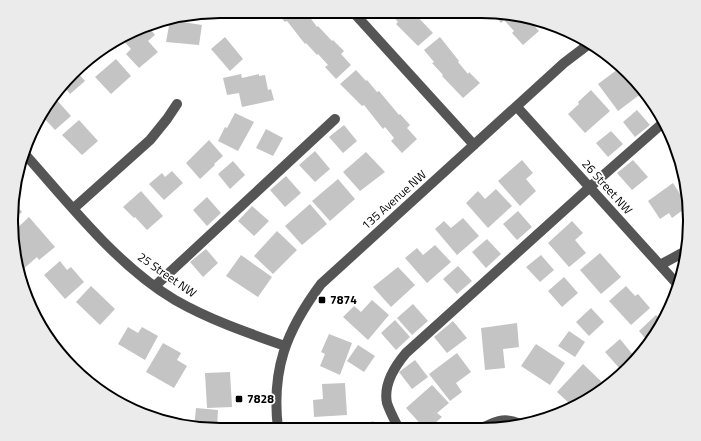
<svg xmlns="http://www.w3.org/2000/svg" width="701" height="441" font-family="'Titillium Web',sans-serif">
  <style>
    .building { fill: #c4c4c4 }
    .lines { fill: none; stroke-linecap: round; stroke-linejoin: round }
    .minor { stroke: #555; stroke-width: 10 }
    .poi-dot { fill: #000; stroke: #fff; stroke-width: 1.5 }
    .labels { text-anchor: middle; stroke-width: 3.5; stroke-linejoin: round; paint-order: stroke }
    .street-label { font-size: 12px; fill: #000; stroke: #fff }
    .poi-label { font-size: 12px; font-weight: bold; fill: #000; stroke: #fff; text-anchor: start }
    .rim { fill: none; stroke: #000; stroke-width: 2 }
  </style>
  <rect width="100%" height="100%" fill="#fff"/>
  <path class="building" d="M275 11 306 12 317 27 318 26 332 41 333 40 344 51 341 54 351 65 336 79 325 67 328 65 318 54 317 55 306 43 305 44 287 21 285 22Z
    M389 12H413L433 33 418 46 396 24 398 22Z
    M493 13H508L530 19 529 20 539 31 523 45 512 33 514 31 504 20 501 23Z
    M170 20 202 25 199 45 166 42Z
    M147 25 155 35 148 41 158 52 139 68 126 54 131 49 121 38Z
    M225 37 243 59 230 71 211 49Z
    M440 37 459 61 458 62 468 74 469 72 480 83 463 98 442 76 443 75 432 63 434 62 424 50Z
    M116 59 131 76 111 94 95 77Z
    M618 69 626 81 630 79 642 93 618 111 598 84Z
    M356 70 366 81 367 80 377 92 379 91 399 115 400 114 410 125 407 128 417 139 402 153 391 141 394 138 385 127 383 129 364 105 362 106 340 84Z
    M77 72 85 81 70 94 63 85Z
    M241 74 242 78 259 74V76L265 75 268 90 271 89 274 100 242 107 239 93 227 95 223 78Z
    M591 90 610 111 585 133 568 114 579 104 578 102Z
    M55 98 71 116 55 130 43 117 46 115 44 112 49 102Z
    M637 110 650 125 635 137 623 122Z
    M235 113 254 122 238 151 218 141 225 127 227 128Z
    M79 120 98 141 82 155 62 135Z
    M344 125 357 141 343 153 329 137Z
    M266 129 283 138 273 156 256 148Z
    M611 131 623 144 608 157 596 143Z
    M209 140 223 156 214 164 215 165 200 179 186 163Z
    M315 151 330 169 315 182 299 165Z
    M366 152 385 172 360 191 343 172Z
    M522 160 533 173 526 179 536 191 520 206 498 181Z
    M633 160 648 177 632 190 617 173Z
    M233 161 245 175 230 189 218 174Z
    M172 171 183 183 164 200 149 184 162 173 165 177Z
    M286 176 301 193 285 207 270 190Z
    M338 179 355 199 330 221 312 201Z
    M673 183 687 205V207L672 218 669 213 660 219 648 201Z
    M496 189 512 206 488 228 466 203 478 191 485 199Z
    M141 191 163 216 147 230 135 217 134 218 123 207Z
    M207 197 221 213 207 226 193 210Z
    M14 203 22 212 11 222V220Z
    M310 204 327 224 302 245 285 226Z
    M252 206 269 221 254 236 238 221Z
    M518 211 532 227 517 240 503 224Z
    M29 217 55 247 39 260 37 257 21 271 17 267 13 232Z
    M463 218 479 236 457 255 435 229 444 221 451 228Z
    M572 221 583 233 575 240 586 253 569 267 548 243Z
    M277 231 297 250 273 274 254 256Z
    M487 239 501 254 486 268 472 252Z
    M435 245 451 262 427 283 405 258 417 248 423 255Z
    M206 249 218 263 203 277 190 262Z
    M600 253 621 277 601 294 580 270Z
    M241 255 272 277 258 297 226 276Z
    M541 255 554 270 540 282 526 267Z
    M60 261 67 270 71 267 84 282 65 299 44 275Z
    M458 266 472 281 457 294 443 279Z
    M398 267 415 285 391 307 373 287Z
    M564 277 578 293 562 307 548 291Z
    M91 286 115 309 100 325 76 302Z
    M626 286 635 296 638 294 650 308 631 325 609 301Z
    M372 300 389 315 368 340 343 317 354 306 361 312Z
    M413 304 428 321 412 335 397 318Z
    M591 308 604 322 589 336 576 322Z
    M656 315 661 320 649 343 639 331Z
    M395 320 410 337 396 350 381 333Z
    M453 321 467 338 447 353 434 337Z
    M517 323 519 347 503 349 505 368 485 370 481 328Z
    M128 327 138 333 142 327 158 336 145 360 118 344Z
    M569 331 585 342 575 357 558 346Z
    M329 334 352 343 340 375 320 366 325 354 321 352Z
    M620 339 634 356 620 369 605 352Z
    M163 343 181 353 177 360 187 366 174 388 146 372Z
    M536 344 565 363 550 385 521 366Z
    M358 345 375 356 364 372 347 361Z
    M457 353 471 372 456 383 462 392 450 401 429 374Z
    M415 360 428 377 412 389 399 372Z
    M583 364 606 386 573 408 566 410 564 408 569 403 557 392Z
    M230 372 232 407 207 408 205 373Z
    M345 383 347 415 314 417 313 400 323 399 322 384Z
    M432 385 449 403 437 413 442 417 428 429H425L406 408Z
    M196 408 218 410 217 428H194Z
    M373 421 378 429H358Z
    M342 424 343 429H327Z"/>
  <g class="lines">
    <path class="minor" d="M353 12 474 145
      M517 107 678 285
      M23 152C69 203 116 265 175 300 210 320 248 333 285 346
      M74 208 150 140 167 119 177 104
      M660 265 684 252
      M155 286 335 119
      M278 429C271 370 286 331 321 284L564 63 589 44
      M399 429C395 421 390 412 387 403 383 384 395 366 406 353L590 187 664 122
      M481 429C493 422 504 417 518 423"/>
  </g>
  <g class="poi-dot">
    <rect x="318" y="296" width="8" height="8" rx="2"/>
    <rect x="235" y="395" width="8" height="8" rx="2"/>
  </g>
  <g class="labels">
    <g class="street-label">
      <text transform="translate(607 187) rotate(48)" y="4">26 Street NW</text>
      <text transform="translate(394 200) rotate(-42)" y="4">135 Avenue NW</text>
      <text transform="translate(167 275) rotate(35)" y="4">25 Street NW</text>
    </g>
    <g class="poi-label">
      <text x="330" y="304">7874</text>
      <text x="247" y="403">7828</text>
    </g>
  </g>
  <path d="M0 0H701V441H0ZM220 18H481A202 202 0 0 1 683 220V221A202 202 0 0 1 481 423H220A202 202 0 0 1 18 221V220A202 202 0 0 1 220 18Z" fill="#ebebeb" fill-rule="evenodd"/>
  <path class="rim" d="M220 18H481A202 202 0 0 1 683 220V221A202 202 0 0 1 481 423H220A202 202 0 0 1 18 221V220A202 202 0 0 1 220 18Z"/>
</svg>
